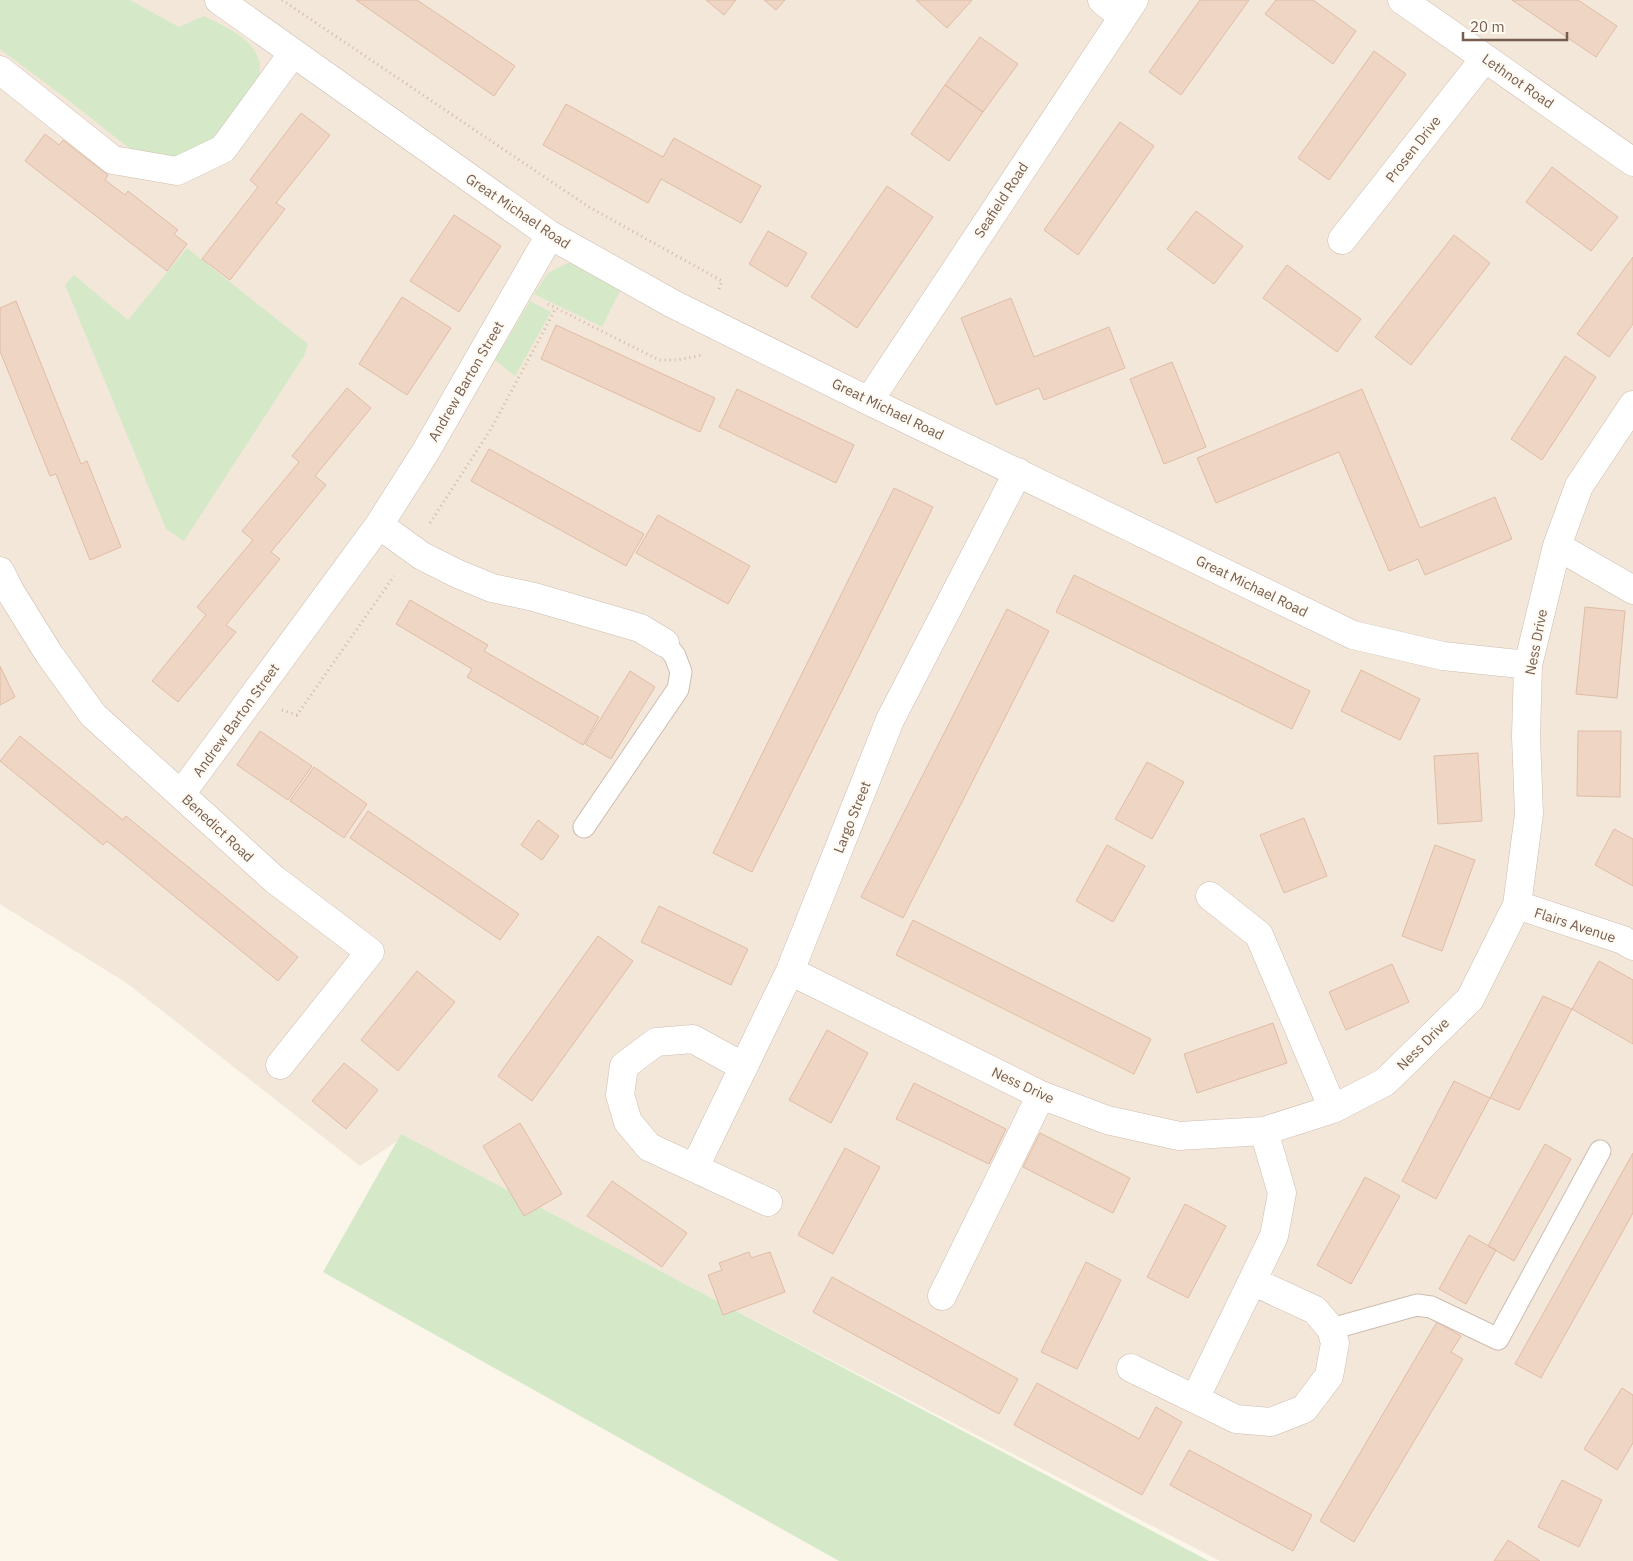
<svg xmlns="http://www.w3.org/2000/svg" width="1633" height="1561" font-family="'IBM Plex Sans',sans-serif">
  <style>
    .residential { fill: #f3e7d9 }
    .green { fill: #d5e9c9 }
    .building { fill: #efd5c4; stroke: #e0bca5 }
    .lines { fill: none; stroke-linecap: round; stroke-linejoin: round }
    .lane-casing { stroke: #cdbdb0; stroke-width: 23 }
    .street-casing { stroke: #cdbdb0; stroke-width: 29 }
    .path { stroke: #d4b8a6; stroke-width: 3; stroke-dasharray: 1 4; stroke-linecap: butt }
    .lane { stroke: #fff; stroke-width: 21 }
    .street { stroke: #fff; stroke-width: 28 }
    .labels { text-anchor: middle; stroke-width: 4; stroke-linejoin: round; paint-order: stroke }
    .street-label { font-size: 14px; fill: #755d4f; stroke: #fef9f1 }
  </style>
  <rect width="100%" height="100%" fill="#fbf5ea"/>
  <path class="residential" d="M0 0H1633V1561H1220L402 1138 360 1166 128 984 0 904Z"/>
  <path class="green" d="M0 0H130L179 27 204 16C225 27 255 38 260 64 260 69 259 75 258 80L200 158 143 159 72 103 0 49Z
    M187 248 308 344 304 356 184 541 166 529 65 285 74 275 128 320Z
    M568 263H577L622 287 602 327 534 294 548 273Z
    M530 301 551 312 515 376 495 360Z
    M401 1134 1209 1561H839L323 1272Z"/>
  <path class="building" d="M356 0H417L515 66 494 96Z
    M706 0H736L724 15Z
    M764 0H785L776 10Z
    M916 0H972L947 28Z
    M1200 0H1249L1181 95 1149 72Z
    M1276 0H1313L1356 31 1333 64 1265 14Z
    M1512 0H1578L1617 26 1596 57Z
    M980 37 1018 64 983 112 945 85Z
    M1374 51 1406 74 1329 180 1298 158Z
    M945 85 983 112 949 161 911 134Z
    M566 104 663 157 674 138 761 186 741 223 661 179 648 203 543 145Z
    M301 113 330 135 276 203 285 209 230 280 202 259 258 187 250 180Z
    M1120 122 1154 146 1078 255 1044 230Z
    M45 134 59 145 63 140 108 175 105 180 125 195 128 191 178 230 174 234 187 244 167 271 25 161Z
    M1552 167 1618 217 1591 251 1526 202Z
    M887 186 933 217 857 328 811 297Z
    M1196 211 1243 246 1214 284 1167 249Z
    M454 215 501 246 459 312 410 281Z
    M768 231 807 253 787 287 749 264Z
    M1454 235 1490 263 1411 365 1375 337Z
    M1633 257V324L1609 357 1577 334Z
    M1287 265 1361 319 1337 352 1263 298Z
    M402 297 451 328 407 395 359 364Z
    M1011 298 1034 357 1109 327 1125 368 1044 400 1039 388 996 405 961 318Z
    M16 301 81 464 87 461 121 547 90 560 56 474 50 476 0 351V308Z
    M556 325 715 398 700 432 541 359Z
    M1565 356 1596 377 1542 460 1511 439Z
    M1172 362 1206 447 1164 464 1130 379Z
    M347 388 371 408 315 476 326 485 271 552 280 559 226 625 236 632 178 702 152 681 206 615 197 607 253 540 242 531 299 462 292 456Z
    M737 389 854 445 836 483 719 427Z
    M1362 389 1420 528 1495 497 1512 539 1425 575 1418 559 1389 571 1339 452 1216 503 1197 458Z
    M489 449 644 534 626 566 471 481Z
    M894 488 933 507 752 872 713 853Z
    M658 515 750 566 728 604 636 553Z
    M1074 575 1310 691 1292 729 1056 612Z
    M410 600 488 645 484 651 599 717 583 745 467 677 472 669 396 624Z
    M1585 607 1625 611 1617 698 1576 694Z
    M1007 609 1049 631 903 918 861 897Z
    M0 666 15 697 0 705Z
    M1361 670 1420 699 1400 740 1341 711Z
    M630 671 655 687 611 759 585 744Z
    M260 731 312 766 288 800 237 765Z
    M1578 731H1621L1620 797 1577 796Z
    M20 736 123 820 126 816 298 957 278 981 107 841 103 845 0 761Z
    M1478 753 1482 821 1438 824 1434 756Z
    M1147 762 1184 782 1152 839 1115 819Z
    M314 767 367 804 344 838 290 801Z
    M368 811 519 914 500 940 350 838Z
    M1304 818 1327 876 1284 893 1260 835Z
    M538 820 559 836 542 860 521 845Z
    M1614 829 1633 839V886L1595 865Z
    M1107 845 1145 866 1113 922 1076 901Z
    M1435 845 1475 860 1442 951 1402 936Z
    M659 906 748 949 731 985 641 942Z
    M913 920 1151 1039 1134 1074 896 955Z
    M598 936 633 961 532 1101 498 1076Z
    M1599 961 1633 980V1044L1572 1009Z
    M1392 964 1409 1002 1346 1030 1329 992Z
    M417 971 455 1002 398 1071 361 1040Z
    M1543 996 1572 1009 1519 1110 1490 1098Z
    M1273 1023 1287 1063 1197 1093 1184 1054Z
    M827 1030 868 1053 831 1123 789 1100Z
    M344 1063 378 1090 346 1129 312 1101Z
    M1454 1081 1490 1098 1436 1199 1402 1181Z
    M914 1083 1006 1129 989 1164 896 1119Z
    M520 1123 562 1194 524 1216 483 1146Z
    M1040 1133 1130 1178 1113 1213 1023 1167Z
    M1545 1144 1571 1159 1514 1261 1488 1246Z
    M845 1148 880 1167 833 1254 798 1235Z
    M1633 1153V1213L1541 1378 1515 1364Z
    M1365 1177 1400 1196 1351 1284 1317 1265Z
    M612 1181 687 1233 662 1267 587 1216Z
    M1185 1204 1226 1226 1188 1298 1147 1277Z
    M1469 1235 1496 1250 1466 1304 1439 1289Z
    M749 1252 751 1258 770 1252 785 1292 723 1315 708 1275 722 1270 719 1263Z
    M1086 1262 1121 1280 1077 1369 1041 1352Z
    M832 1277 1018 1379 999 1414 813 1312Z
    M1437 1322 1461 1336 1451 1352 1463 1359 1354 1542 1320 1521Z
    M1037 1383 1139 1439 1156 1407 1182 1422 1142 1495 1014 1425Z
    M1622 1388 1633 1395V1443L1617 1470 1584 1449Z
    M1189 1450 1312 1515 1293 1551 1170 1485Z
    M1562 1480 1602 1500 1579 1547 1538 1527Z
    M1508 1540 1540 1561H1494Z"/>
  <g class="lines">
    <g class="lane-casing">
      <path id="lane" d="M584 827 678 689 681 672 675 656 665 643
        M1331 1329 1417 1305 1431 1307 1498 1339 1600 1151"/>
    </g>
    <g class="street-casing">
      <path id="street" d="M219 0 550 235 673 304 869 401 1353 635 1443 656 1528 665
        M1102 0 1123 17
        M1402 0 1633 162
        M0 70 113 160 177 171 223 149 293 53
        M1342 240 1485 58
        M869 401 1134 0
        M379 525 422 556 458 574 492 588 534 597 640 628 665 643
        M1557 546 1633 590
        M0 571 10 591 49 654 93 715 274 879 370 952 280 1065
        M181 794 379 525 426 451 550 235
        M1210 896 1259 935 1333 1109
        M1517 905 1623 940 1633 946
        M790 971 1041 1095 1107 1120 1179 1136 1264 1131 1333 1109 1385 1082 1470 999 1517 905 1529 814 1526 736 1528 665 1557 546 1579 486 1633 405
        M744 1067 693 1039 656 1042 624 1066 620 1095 628 1122 649 1147 768 1202
        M695 1167 790 971 890 720 1018 472
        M942 1296 1041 1095
        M1131 1368 1236 1419 1271 1422 1304 1409 1329 1376 1335 1343 1331 1329 1315 1310 1252 1281
        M1195 1399 1274 1236 1282 1193 1264 1131"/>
    </g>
    <path class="path" d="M282 0 589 207 722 281 718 292
      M548 304 659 360H677L703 355
      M430 523 491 429 556 308
      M282 710 297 715 394 576"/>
    <use href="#lane" class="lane"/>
    <use href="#street" class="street"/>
  </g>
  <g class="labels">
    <g class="street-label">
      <text transform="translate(1518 81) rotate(35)" y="5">Lethnot Road</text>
      <text transform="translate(1413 149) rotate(-52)" y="5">Prosen Drive</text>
      <text transform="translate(1001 200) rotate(-57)" y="5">Seafield Road</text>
      <text transform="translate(518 211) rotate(34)" y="5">Great Michael Road</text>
      <text transform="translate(466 381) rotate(-60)" y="5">Andrew Barton Street</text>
      <text transform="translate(888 409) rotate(26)" y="5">Great Michael Road</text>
      <text transform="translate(1252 586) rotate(26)" y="5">Great Michael Road</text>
      <text transform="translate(1536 642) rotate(-79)" y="5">Ness Drive</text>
      <text transform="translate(236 720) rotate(-54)" y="5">Andrew Barton Street</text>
      <text transform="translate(852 817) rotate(-68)" y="5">Largo Street</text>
      <text transform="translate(218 828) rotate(43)" y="5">Benedict Road</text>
      <text transform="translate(1575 925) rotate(18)" y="5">Flairs Avenue</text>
      <text transform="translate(1423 1044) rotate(-45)" y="5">Ness Drive</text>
      <text transform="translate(1023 1085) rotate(25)" y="5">Ness Drive</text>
    </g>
  </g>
  <path d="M1463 32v8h104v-8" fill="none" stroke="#755d4f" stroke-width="2.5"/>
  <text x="1470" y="32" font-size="15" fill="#755d4f" stroke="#fef9f1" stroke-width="4" paint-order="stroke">20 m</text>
</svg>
